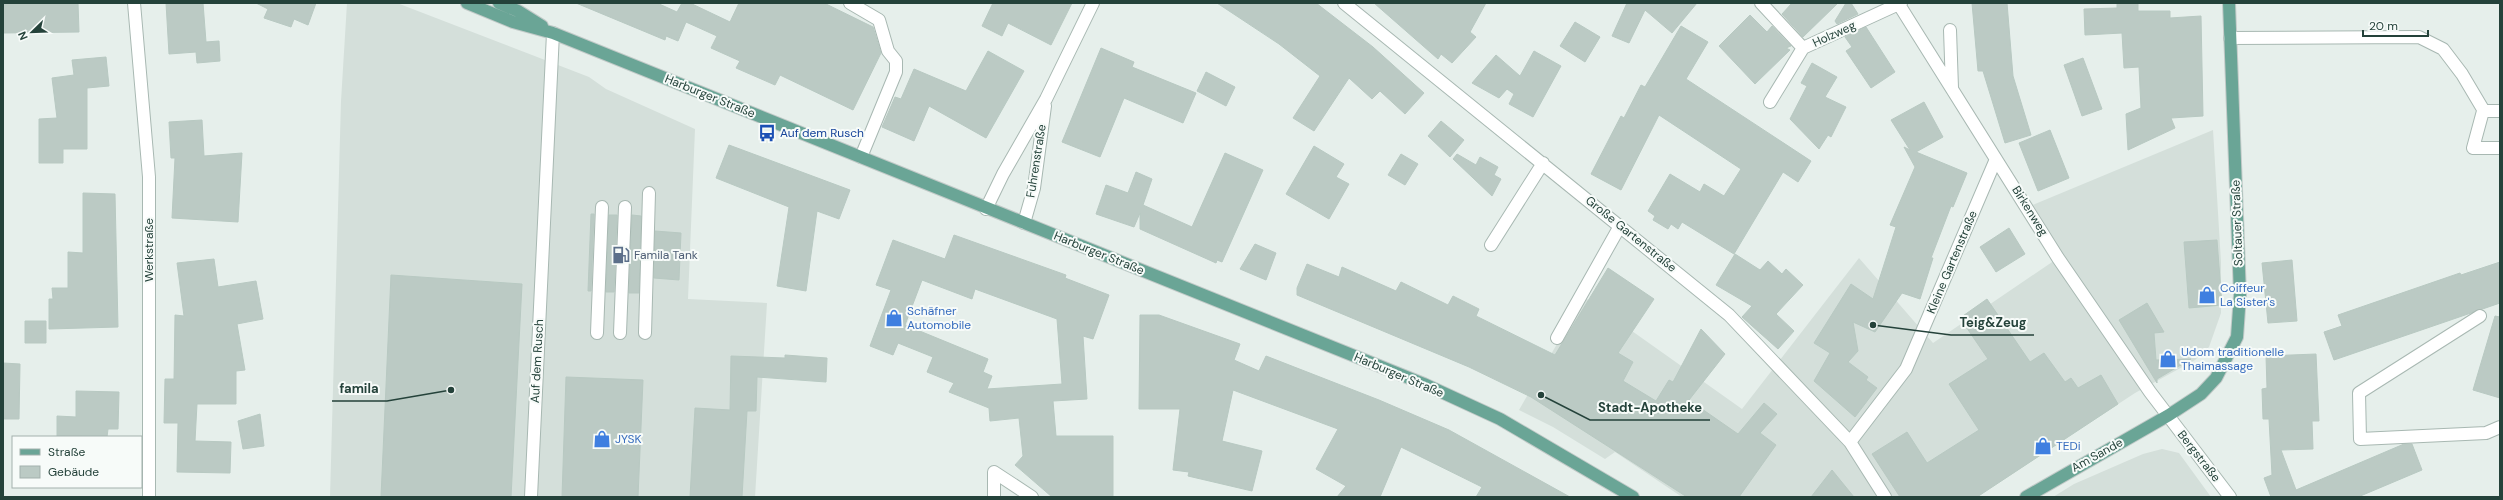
<svg xmlns="http://www.w3.org/2000/svg" width="2503" height="500" font-family="'DM Sans',sans-serif">
  <style>
    .built { fill: #d4dfda }
    .building { fill: #bbcac4; stroke: #b8c9c2; fill-rule: evenodd }
    .lines { fill: none; stroke-linecap: round; stroke-linejoin: round }
    .minor-casing { stroke: #a8b8b2; stroke-width: 14 }
    .major-casing { stroke: #c2cac8; stroke-width: 14 }
    .minor { stroke: #fff; stroke-width: 12 }
    .major { stroke: #6aa596; stroke-width: 12 }
    .labels { text-anchor: middle; stroke-width: 4; stroke-linejoin: round; paint-order: stroke }
    .street-label { font-size: 12px; fill: #24423a; stroke: #f7fbf9 }
    .transit-label { font-size: 12px; fill: #164399; stroke: #f7fbf9; text-anchor: start }
    .service-label { font-size: 12px; fill: #4e5e75; stroke: #f7fbf9; text-anchor: start }
    .shop-label { font-size: 12px; fill: #366cbe; stroke: #f7fbf9; text-anchor: start }
    .leader { fill: none; stroke: #24423a; stroke-width: 1.5 }
    .callout-dot { fill: #24423a; stroke: #f7fbf9; stroke-width: 1.5 }
    .callout-label { font-size: 13px; text-anchor: middle; font-weight: bold; fill: #24423a; stroke: #f7fbf9; stroke-width: 4; stroke-linejoin: round; paint-order: stroke }
  </style>
  <rect width="100%" height="100%" fill="#e6efeb"/>
  <path class="built" d="M347 3H397L589 77 606 89 695 129 688 299 767 303 755 497H330L341 101Z
    M2213 130 2221 262V313L2209 347 2195 360 2135 393 1977 497H1682L1615 452 1605 459 1553 427 1519 410 1584 297 1742 409 1859 258 1933 343 2058 258 2028 207Z
    M2162 449 2179 453 2211 497H2053L2074 484 2143 454Z"/>
  <path class="building" d="M3 3H78L79 32 3 33Z
    M166 3H203L206 42 219 41 220 61 197 63 196 52 169 54Z
    M256 3H316L308 25 294 19 291 27 264 18 268 9Z
    M576 3H657L677 12 682 3H690L730 22 739 3H824L873 27 881 53 853 110 780 75 775 85 736 68 740 61 711 48 717 36 686 22 678 41 666 36 665 40Z
    M993 3H1072L1051 45 1008 23 1002 36 982 26Z
    M1217 3H1316L1373 47 1424 93 1405 114 1380 91 1372 99 1349 78 1314 131 1293 118 1320 76 1279 44Z
    M1374 3H1486L1470 32 1476 37 1452 63 1441 54 1438 59Z
    M1627 3H1697L1672 33 1645 10 1629 43 1612 36Z
    M1792 3H1838L1803 37 1782 14Z
    M1846 3H1851L1858 14 1837 24 1835 21Z
    M1972 3H2007L2013 76 2031 135 2005 143 1983 71H1978Z
    M2117 3H2138V11H2170V18L2201 16 2203 116 2171 118 2175 128 2128 150 2126 114 2141 108 2139 67 2124 68 2122 33 2085 35 2084 9 2117 8Z
    M1750 15 1767 32 1772 26 1791 46 1786 48 1790 50 1755 84 1719 46Z
    M1575 22 1600 37 1585 62 1560 46Z
    M1681 26 1708 42 1686 79 1811 161 1798 182 1783 172 1734 254 1682 222 1678 229 1671 224 1668 229 1653 220 1655 216 1648 211 1670 174 1700 192 1704 184 1724 196 1741 169 1659 115 1621 190 1591 174 1621 116 1624 118 1641 85 1645 87Z
    M1866 27 1895 72 1871 88 1846 51 1852 47 1845 37Z
    M1101 48 1134 62 1132 67 1196 93 1183 123 1124 98 1100 157 1062 142Z
    M988 51 1024 71 986 138 929 106 914 141 882 127 895 97 901 99 914 69 966 91Z
    M1534 51 1561 66 1533 117 1509 104 1514 94 1507 89 1499 98 1472 83 1496 55 1520 76Z
    M106 57 109 86 87 88V149H63V163H39V119L57 118 52 78 74 75 72 60Z
    M2083 58 2102 109 2082 116 2064 65Z
    M1812 63 1837 77 1825 97 1846 107 1831 137 1828 135 1819 149 1790 119 1807 86 1801 83Z
    M1206 72 1235 87 1226 106 1197 91Z
    M1924 102 1943 137 1916 152 1967 173 1953 207 1951 206 1931 258H1933L1920 299 1902 293 1875 332 1853 322 1858 351 1848 362 1868 377 1866 380 1877 388 1855 417 1814 381 1830 353 1814 343 1851 284 1873 299 1896 227 1890 225 1915 167 1904 147 1910 150 1891 120Z
    M202 120 204 156 242 153 238 222 172 218 175 158H171L169 122Z
    M1441 121 1464 140 1450 157 1428 136Z
    M2050 130 2069 178 2038 191 2019 143Z
    M729 145 850 190 839 219 817 211 806 291 777 286 789 207 716 178Z
    M1314 146 1344 164 1336 177 1349 184 1329 219 1286 194Z
    M1225 153 1263 170 1222 262 1217 260 1216 263 1140 229V213L1134 227 1096 214 1106 185 1128 193 1136 172 1152 179 1143 205 1192 227Z
    M1401 154 1418 164 1405 185 1388 175Z
    M1457 154 1476 165 1480 157 1498 167 1494 175 1501 179 1492 196 1453 159Z
    M83 193 115 194 118 327 49 329V299H53L52 288H68V252L83 253Z
    M591 214H594L591 291H588Z
    M609 215H617L614 292H606Z
    M632 215 641 216 639 293H629Z
    M2009 228 2025 254 1996 272 1980 247Z
    M655 231 681 233 679 280 654 278Z
    M954 235 1066 275 1065 278 1109 295 1093 339 1083 336 1087 399 1053 401 1056 436H1113V497H1052L1015 465 1023 456 1019 418 990 421 989 408 949 392 954 383 927 372 933 357 898 343 893 355 870 346 891 290 876 285 893 240 945 259ZM922 280 972 299 975 289 1057 319 1062 384 987 389 992 376 983 372 988 359 905 325Z
    M2217 240 2222 305 2189 308 2184 242Z
    M1255 244 1276 253 1266 280 1240 269Z
    M1735 254 1760 270 1768 261 1782 274 1786 269 1803 285 1776 314 1794 331 1778 349 1742 317 1752 306 1716 285Z
    M214 259 218 287 256 281 263 319 237 324 245 370 236 371V404H197L195 441 231 442 230 473 177 472 178 423H164L165 379H174L175 315 184 316 177 263Z
    M2292 260 2297 321 2268 323 2262 263Z
    M2500 262V303L2334 360 2324 332 2342 326 2338 315 2460 273 2461 275Z
    M1307 264 1339 277 1342 267 1396 291 1401 282 1448 305 1453 296 1479 309 1476 316 1555 355 1608 268 1654 299 1618 353 1633 362 1623 381 1656 401 1669 380 1673 382 1701 329 1725 354 1689 400 1738 434 1764 403 1777 414 1760 433 1776 445 1739 497H1687L1531 397 1469 367 1297 295V288Z
    M391 275 522 284 511 497H381Z
    M1987 299 2030 362 2044 353 2065 382 2071 378 2078 388 2101 375 2118 404 1977 497H1900L1872 454 1907 432 1927 463 1979 430 1949 384 1988 359 1960 318Z
    M2147 303 2164 332 2154 333 2156 360 2191 359 2157 379V383L2119 320Z
    M1140 315H1159L1240 344 1234 360 1259 371 1266 356 1379 400 1449 430 1570 497H1476L1482 487 1401 447 1380 497H1337L1346 486 1316 469 1338 429 1233 390 1222 441 1262 451 1252 491 1188 476 1189 472 1173 470 1180 409H1139Z
    M2495 316 2500 317V398L2473 390Z
    M25 321H46V343H25Z
    M2316 354 2319 421H2312L2313 449 2281 450 2296 490 2404 444H2412L2422 470 2358 497H2271L2264 478 2272 475 2269 419H2263L2262 389 2267 388 2266 356Z
    M785 355 827 358 826 382 757 377 756 411H747L742 497H690L695 408 730 410 731 356 785 358Z
    M3 363 20 364 19 419H3Z
    M566 377 643 380 638 497H562Z
    M76 391 119 392 118 429H108L107 437 57 436V416L76 417Z
    M260 414 264 446 243 449 238 421Z
    M1832 470 1854 497H1811Z"/>
  <g class="lines">
    <g class="minor-casing">
      <path id="minor" d="M134 3 149 177V497
        M850 3 879 20 888 51 896 61V72L861 157
        M1344 3 1729 315 1850 442 1885 497
        M1761 3 1803 48 1901 3
        M1898 3 2058 258 2150 392 2230 497
        M1950 30 1952 88
        M2230 38 2419 37 2443 49 2462 74 2484 111
        M1770 102 1803 48
        M2500 111H2483L2473 148H2500
        M986 209 1003 174 1046 99 1093 3
        M1024 223 1034 188 1045 106
        M1491 245 1543 163
        M2480 316 2359 393 2360 439 2486 433 2500 427
        M597 333 602 207
        M620 333 625 207
        M645 333 649 193
        M1557 338 1620 226
        M1850 442 1906 369 1996 159
        M531 497 553 33
        M994 497V472L1032 497"/>
    </g>
    <g class="major-casing">
      <path id="major" d="M467 3 513 22 553 33 1424 384 1500 419 1633 497
        M499 3 518 11 542 26
        M2026 497 2169 415 2201 394 2216 378 2237 337 2240 295 2229 3"/>
    </g>
    <use href="#minor" class="minor"/>
    <use href="#major" class="major"/>
  </g>
  <defs>
    <g id="bus-bare" transform="scale(1.38)"><path d="M-5-6H5V4H4V6H2V4H-2V6H-4V4H-5ZM-3.5-4V0h7V-4ZM-3.5 1.2v1.5H-2V1.2ZM2 1.2v1.5H3.5V1.2Z" fill="#1a4fb4" stroke="#f7fbf9" stroke-width="2.5" paint-order="stroke"/></g>
    <g id="fuel-bare" transform="scale(1.38)"><path d="M-5.5-6h7V0h2V4h1.3V-2.5L3-4.5l.8-.8L6-3V5H2.5V1h-1V6h-7ZM-4.2-4.7v3.2H.2V-4.7Z" fill="#5c6f8a" stroke="#f7fbf9" stroke-width="2.5" paint-order="stroke"/></g>
    <g id="shop-bare" transform="scale(1.38)"><path d="M-5-2.5h2.3a2.7 3.5 0 0 1 5.4 0H5L5.5 6h-11ZM-1.5-2.5h3a1.5 2.3 0 0 0-3 0Z" fill="#3f7fe0" stroke="#f7fbf9" stroke-width="2.5" paint-order="stroke"/></g>
  </defs>
  <g fill-rule="evenodd">
    <use href="#bus-bare" x="767" y="133"/>
    <use href="#fuel-bare" x="621" y="255"/>
    <use href="#shop-bare" x="2207" y="295"/>
    <use href="#shop-bare" x="894" y="318"/>
    <use href="#shop-bare" x="2168" y="359"/>
    <use href="#shop-bare" x="602" y="439"/>
    <use href="#shop-bare" x="2043" y="446"/>
  </g>
  <g class="labels">
    <g class="street-label">
      <text transform="translate(1834 34) rotate(-25)" y="4">Holzweg</text>
      <text transform="translate(710 96) rotate(22)" y="4">Harburger Straße</text>
      <text transform="translate(1036 161) rotate(-81)" y="4">Fuhrenstraße</text>
      <text transform="translate(2030 211) rotate(58)" y="4">Birkenweg</text>
      <text transform="translate(2237 223) rotate(-92)" y="4">Soltauer Straße</text>
      <text transform="translate(1631 234) rotate(39)" y="4">Große Gartenstraße</text>
      <text transform="translate(149 250) rotate(-90)" y="4">Werkstraße</text>
      <text transform="translate(1099 253) rotate(22)" y="4">Harburger Straße</text>
      <text transform="translate(1952 262) rotate(-67)" y="4">Kleine Gartenstraße</text>
      <text transform="translate(537 361) rotate(-87)" y="4">Auf dem Rusch</text>
      <text transform="translate(1399 375) rotate(23)" y="4">Harburger Straße</text>
      <text transform="translate(2097 455) rotate(-29)" y="4">Am Sande</text>
      <text transform="translate(2199 456) rotate(52)" y="4">Bergstraße</text>
    </g>
    <g class="transit-label">
      <text x="780" y="137">Auf dem Rusch</text>
    </g>
    <g class="service-label">
      <text x="634" y="259">Famila Tank</text>
    </g>
    <g class="shop-label">
      <text x="2220" y="292">Coiffeur<tspan x="2220" dy="14">La Sister's</tspan></text>
      <text x="907" y="315">Schäfner<tspan x="907" dy="14">Automobile</tspan></text>
      <text x="2181" y="356">Udom traditionelle<tspan x="2181" dy="14">Thaimassage</tspan></text>
      <text x="615" y="443">JYSK</text>
      <text x="2056" y="450">TEDi</text>
    </g>
  </g>
  <path class="leader" d="M1873 325L1951 335H2034M451 390L387 401H332M1541 395L1590 420H1710"/>
  <g class="callout-dot">
    <circle cx="1873" cy="325" r="4"/>
    <circle cx="451" cy="390" r="4"/>
    <circle cx="1541" cy="395" r="4"/>
  </g>
  <g class="callout-label">
    <text x="1993" y="327">Teig&amp;Zeug</text>
    <text x="359" y="393">famila</text>
    <text x="1650" y="412">Stadt-Apotheke</text>
  </g>
  <rect width="2503" height="500" fill="none" stroke="#24423a" stroke-width="8"/>
  <rect x="12" y="436" width="130" height="52" fill="#f7fbf9" stroke="#a3b1ad"/>
  <rect x="20" y="449" width="20" height="6" fill="#6aa596" stroke="#a3b1ad"/>
  <text x="48" y="456" font-size="12" fill="#24423a">Straße</text>
  <rect x="20" y="466" width="20" height="12" fill="#bbcac4" stroke="#a3b1ad"/>
  <text x="48" y="476" font-size="12" fill="#24423a">Gebäude</text>
  <g transform="translate(32 32) rotate(247)" stroke="#f7fbf9" stroke-width="3" paint-order="stroke">
  <path d="M0-3L7 15L0 10L-7 15Z" fill="#24423a"/>
  <text y="-6" font-size="11" font-weight="bold" text-anchor="middle" fill="#24423a">N</text>
  </g>
  <path d="M2363 30v6h65v-6" fill="none" stroke="#24423a" stroke-width="2"/>
  <text x="2369" y="30" font-size="12" fill="#24423a" stroke="#f7fbf9" stroke-width="3" paint-order="stroke">20 m</text>
</svg>
